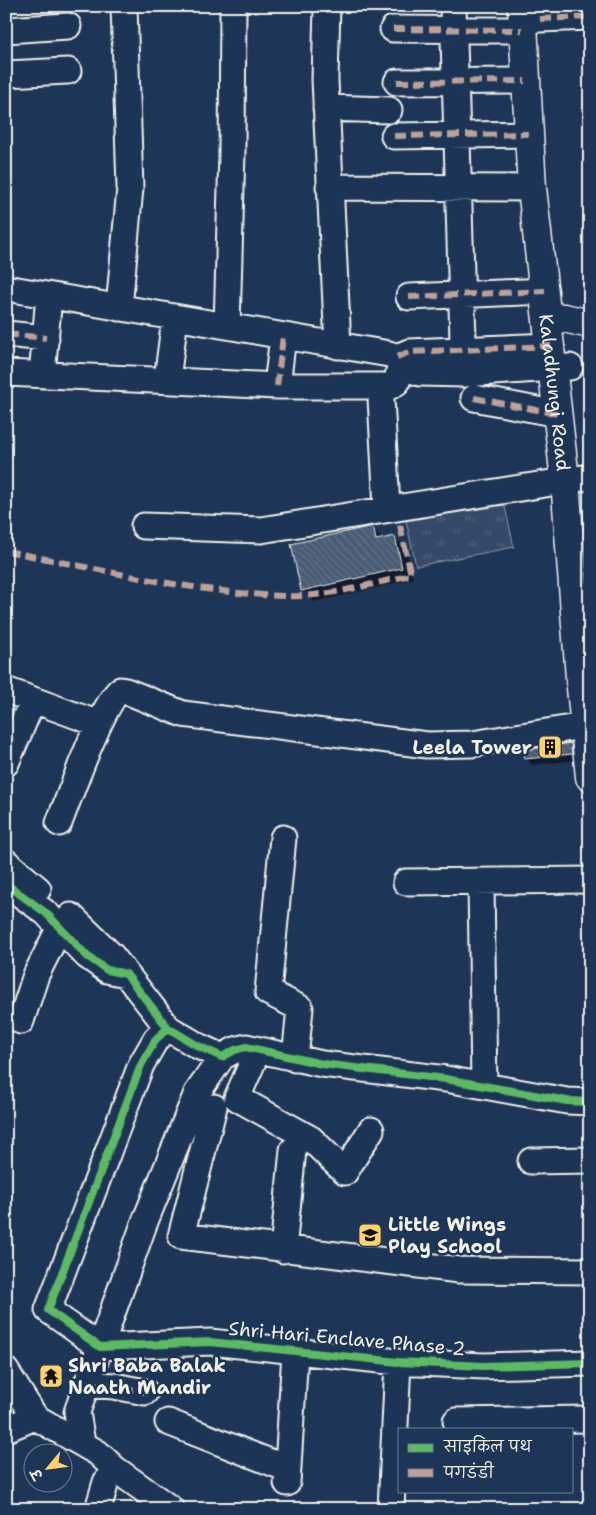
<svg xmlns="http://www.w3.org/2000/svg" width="596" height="1515" font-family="'Shantell Sans','Playpen Sans Deva',sans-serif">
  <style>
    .built { fill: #2a4060 }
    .grass { fill: url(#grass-tufts); stroke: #949ea8 }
    .shadow { fill: #0007 }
    .building { fill: url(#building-back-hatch); stroke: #f4f1e8 }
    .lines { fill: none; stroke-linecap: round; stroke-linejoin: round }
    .minor-casing { stroke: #f4f1e8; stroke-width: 29 }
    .major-casing { stroke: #f4f1e8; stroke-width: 31 }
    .minor { stroke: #1d3557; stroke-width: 25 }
    .major { stroke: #1d3557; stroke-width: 28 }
    .quiet { stroke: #bda197; stroke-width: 6; stroke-dasharray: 12 6; stroke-linecap: butt }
    .cycleway-casing { stroke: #1d3557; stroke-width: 11 }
    .cycleway { stroke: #5cba63; stroke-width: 8 }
    .labels { text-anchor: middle; stroke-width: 5; stroke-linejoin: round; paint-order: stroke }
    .street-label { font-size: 19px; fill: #f4f1e8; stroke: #1d3557 }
    .poi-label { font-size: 19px; font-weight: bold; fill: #f4f1e8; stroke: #1d3557; text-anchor: start }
  </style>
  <defs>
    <pattern id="grass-tufts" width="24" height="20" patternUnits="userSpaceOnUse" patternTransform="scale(1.25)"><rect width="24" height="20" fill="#354a67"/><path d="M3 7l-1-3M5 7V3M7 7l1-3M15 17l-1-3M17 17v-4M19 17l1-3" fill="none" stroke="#53657d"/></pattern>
    <pattern id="building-back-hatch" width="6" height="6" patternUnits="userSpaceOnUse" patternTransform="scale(1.25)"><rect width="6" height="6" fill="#485b74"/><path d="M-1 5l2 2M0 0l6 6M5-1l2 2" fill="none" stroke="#637388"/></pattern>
  </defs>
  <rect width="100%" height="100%" fill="#1d3557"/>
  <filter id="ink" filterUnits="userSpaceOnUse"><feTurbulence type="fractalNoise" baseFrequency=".02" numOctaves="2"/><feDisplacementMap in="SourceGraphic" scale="10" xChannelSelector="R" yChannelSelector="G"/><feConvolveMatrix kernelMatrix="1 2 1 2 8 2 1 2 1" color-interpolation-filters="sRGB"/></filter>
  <g filter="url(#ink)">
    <path class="built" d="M581 406 590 408V480H587Z"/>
    <path class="grass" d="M503 498 514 547 416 566 405 516Z"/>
    <path class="shadow" d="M372 528 384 540 395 537 406 549 413 579 314 602 303 590Z
      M570 744 576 750 577 760 532 765 527 759Z"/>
    <path class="building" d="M373 526 376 540 395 536 402 568 301 591 291 544Z
      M571 743 572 754 525 759 524 750Z"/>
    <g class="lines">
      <g class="minor-casing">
        <path id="minor" d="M327 6 325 80 338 346
          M453 6 464 374
          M540 19 590 17
          M393 29 522 30
          M6 30 68 26
          M6 74 68 71
          M397 82 525 81
          M326 108 389 110
          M394 136 528 134
          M329 187 532 188
          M6 288 389 354 397 357 400 366 420 373 464 374 570 367
          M409 297 545 291
          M119 308 130 188 124 6
          M227 326 232 152 233 6
          M6 334 46 338
          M397 357 409 352 551 346
          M6 373 277 386H391L397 382 400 366
          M42 375 49 296
          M167 380 175 318
          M277 386 283 336
          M381 398 387 508
          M474 398 558 414
          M144 526 261 530 582 478
          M6 690 99 724
          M6 763 33 700
          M59 823C70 795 101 706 120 690L126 691 183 714 427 745 472 744 590 725
          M283 838 268 992 300 1008 295 1059
          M6 862 38 889
          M406 882 590 880
          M481 883 484 1086
          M6 884 46 913 87 956 107 970 126 974 168 1028 198 1046 222 1057 235 1050 246 1047 322 1064 446 1079 567 1101 590 1102
          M71 916 112 956 123 970
          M21 1021 36 975 60 927
          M168 1028 156 1039 141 1065 48 1310 100 1347 210 1342 398 1362 484 1366 590 1363
          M258 1050 237 1098 311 1139 345 1172 371 1130
          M214 1107 181 1236 459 1270 590 1271
          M531 1161 590 1160
          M283 1250 293 1150
          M6 1371 35 1417 98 1453 115 1469 171 1509
          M86 1384 114 1386 145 1392
          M456 1421 590 1419
          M168 1422 288 1469
          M6 1429 35 1417
          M82 1443 77 1412 144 1224 197 1093 222 1057
          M287 1483 295 1352
          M98 1509 106 1482 115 1469
          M391 1509 398 1362"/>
      </g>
      <g class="major-casing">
        <g id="major">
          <path id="s1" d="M522 6 532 188 565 480 580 678 590 777"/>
          <path d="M548 317 564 318 590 324"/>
        </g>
      </g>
      <use href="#minor" class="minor"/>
      <use href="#major" class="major"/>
      <path class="quiet" d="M540 19 590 17
        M393 29 522 30
        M397 82 525 81
        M394 136 528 134
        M409 297 545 291
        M6 334 46 338
        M397 357 409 352 551 346
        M277 386 283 336
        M474 398 558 414
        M6 551C96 568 192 593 284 596 326 598 370 584 411 575L400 525
        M86 1384 114 1386 145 1392"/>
      <g class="cycleway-casing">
        <path id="cycleway" d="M6 884 46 913 87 956 107 970 126 974 168 1028 198 1046 222 1057 235 1050 246 1047 322 1064 446 1079 567 1101 590 1102
          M168 1028 156 1039 141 1065 48 1310 100 1347 210 1342 398 1362 484 1366 590 1363"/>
      </g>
      <use href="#cycleway" class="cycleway"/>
    </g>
  </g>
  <defs>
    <g id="building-square" transform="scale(1.25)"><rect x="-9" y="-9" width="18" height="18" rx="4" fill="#ffd166" stroke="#1d3557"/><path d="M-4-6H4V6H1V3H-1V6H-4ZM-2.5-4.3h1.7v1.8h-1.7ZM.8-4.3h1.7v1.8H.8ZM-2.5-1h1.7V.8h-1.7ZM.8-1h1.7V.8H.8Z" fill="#111"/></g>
    <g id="school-square" transform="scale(1.25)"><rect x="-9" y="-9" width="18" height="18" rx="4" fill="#ffd166" stroke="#1d3557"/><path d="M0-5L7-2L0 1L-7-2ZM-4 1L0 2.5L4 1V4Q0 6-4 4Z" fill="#111"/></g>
    <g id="temple-square" transform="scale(1.25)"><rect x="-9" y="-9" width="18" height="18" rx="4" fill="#ffd166" stroke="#1d3557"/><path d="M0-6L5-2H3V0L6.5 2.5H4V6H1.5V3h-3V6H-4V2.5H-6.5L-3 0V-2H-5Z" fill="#111"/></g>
  </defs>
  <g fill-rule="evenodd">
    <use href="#building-square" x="550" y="747"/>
    <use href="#school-square" x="370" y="1235"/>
    <use href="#temple-square" x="51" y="1376"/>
  </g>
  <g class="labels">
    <g class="street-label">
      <text dy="7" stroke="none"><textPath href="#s1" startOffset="388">Kaladhungi Road</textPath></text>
      <text transform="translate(347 1338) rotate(5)" y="7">Shri Hari Enclave Phase 2</text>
    </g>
    <g class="poi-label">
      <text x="532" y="754" text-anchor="end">Leela Tower</text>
      <text x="388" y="1231">Little Wings<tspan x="388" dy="22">Play School</tspan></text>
      <text x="68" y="1372">Shri Baba Balak<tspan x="68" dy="22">Naath Mandir</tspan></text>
    </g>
  </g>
  <rect width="596" height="1515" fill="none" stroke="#1d3557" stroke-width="25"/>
  <rect x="12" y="12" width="571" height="1490" fill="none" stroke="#f4f1e8" stroke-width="2" filter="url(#ink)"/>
  <rect x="398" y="1428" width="175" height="65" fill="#1d3557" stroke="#738091"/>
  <rect x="408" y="1444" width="25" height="8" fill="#5cba63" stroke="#738091"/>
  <text x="444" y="1452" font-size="15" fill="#f4f1e8">साइकिल पथ</text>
  <rect x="408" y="1469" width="25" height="8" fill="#bda197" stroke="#738091"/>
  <text x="444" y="1478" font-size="15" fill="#f4f1e8">पगडंडी</text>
  <g transform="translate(48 1468) rotate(241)"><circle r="24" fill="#1d3557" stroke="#738091"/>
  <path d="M0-4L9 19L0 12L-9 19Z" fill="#ffd166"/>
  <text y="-8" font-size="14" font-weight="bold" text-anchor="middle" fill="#f4f1e8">उ</text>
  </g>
</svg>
